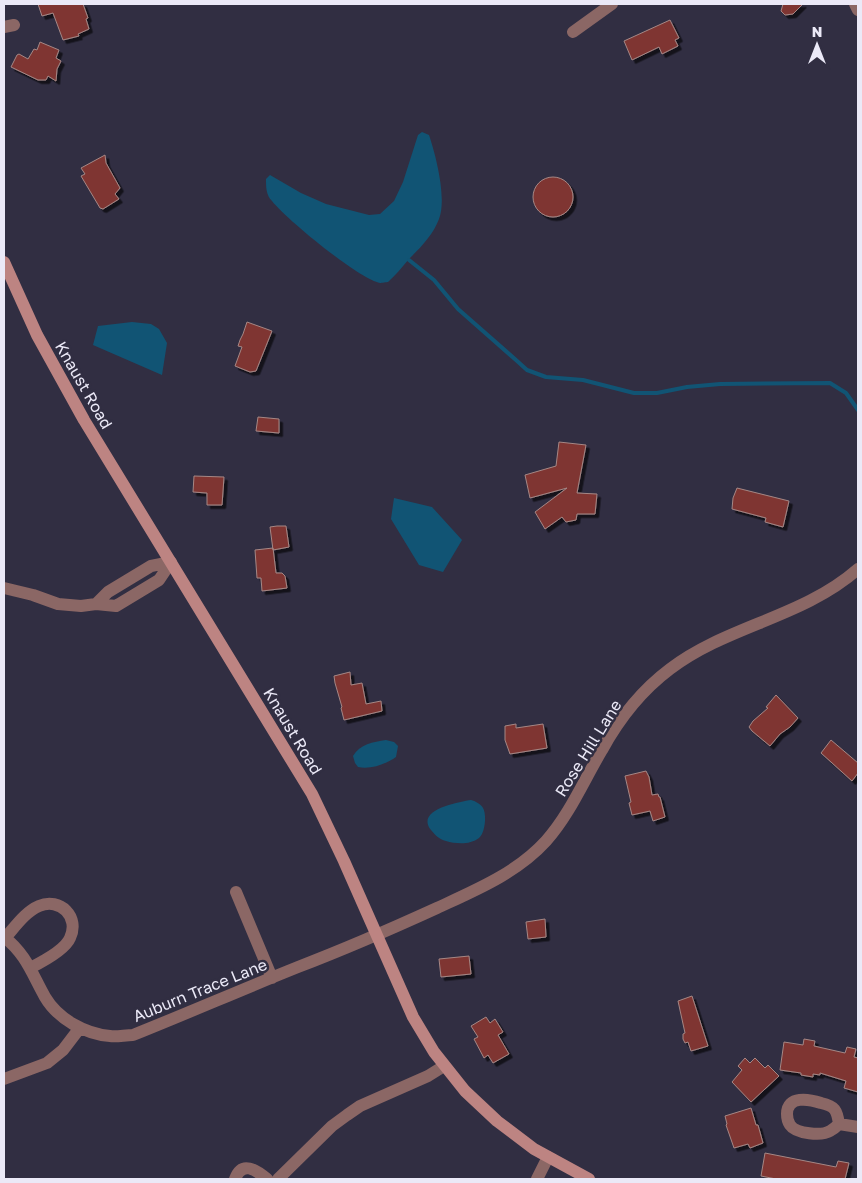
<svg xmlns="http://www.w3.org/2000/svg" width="862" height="1183" font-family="'Golos Text',sans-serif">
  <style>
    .water { fill: #115474 }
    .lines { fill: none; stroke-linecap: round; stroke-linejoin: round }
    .stream { stroke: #115474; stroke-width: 4 }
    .building { fill: #7f3633; stroke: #a58785; filter: url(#shadow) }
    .minor { stroke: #8b6765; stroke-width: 12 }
    .secondary { stroke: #bd8482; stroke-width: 12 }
    .labels { text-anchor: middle; stroke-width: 5; stroke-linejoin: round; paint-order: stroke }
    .street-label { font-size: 16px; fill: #ebe9f7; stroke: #312e42 }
  </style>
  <defs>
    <filter id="shadow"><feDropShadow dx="3.5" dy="3.5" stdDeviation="0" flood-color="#0009"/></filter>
  </defs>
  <rect width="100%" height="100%" fill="#312e42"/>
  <path class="water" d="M422 132 429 135C436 156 447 198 439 219 433 235 421 247 409 259 402 267 396 275 388 282 387 282 381 283 380 283 359 279 286 219 272 201 266 195 266 187 266 179L270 175 301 193 326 204 369 215 380 214 394 201 403 182 418 135Z
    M132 322 151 324 159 329 167 343 162 375 93 345 98 326Z
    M394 498 432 507 462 540 443 572 419 565 391 519Z
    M386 740 394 742 398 746 396 757C386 764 370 770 358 767L355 763 353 756C360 744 373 742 386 740Z
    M471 800C475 801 481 804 483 808 487 815 485 833 479 838 470 845 456 844 446 841 439 839 435 835 431 830 415 810 458 802 471 800Z"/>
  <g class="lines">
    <path class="stream" d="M409 260 434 280 458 309 516 360 527 370 546 377 583 380 634 393H657L687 387 720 384 830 383 846 393 858 410"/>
  </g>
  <path class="building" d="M38 4H83L88 18 86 19 89 29 78 34 79 36 63 40 53 13 42 16Z
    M783 4H803L793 14 785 15 781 11Z
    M670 20 679 38 675 40 678 46 662 54 659 47 632 60 624 41Z
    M40 42 59 50 56 58 61 61 57 69 56 81 48 76 46 80H38L11 67 17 55 19 54 28 59 34 49 37 50Z
    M105 155 106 163 120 188 115 194 119 199 103 209 100 208 81 176 85 174 81 168Z
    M533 197a20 20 0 1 1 40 0a20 20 0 1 1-40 0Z
    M247 322 272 331 256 371 250 372 235 366 242 347 238 346 240 340 243 334Z
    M258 417 279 419V433L256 431Z
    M559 442 586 445 577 493 597 494 595 514H577L576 520 566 522 562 517 545 529 535 512 567 488 530 498 525 475 556 466Z
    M194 476 224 477 222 505H207V493L193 492Z
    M737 488 789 501 783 527 765 522 766 518 732 509 733 498Z
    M277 526H286L289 547 273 550 270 527Z
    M273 548 276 573H282L285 576 287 588 262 591 261 578H257L255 550Z
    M350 672 351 685 362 683 366 704 381 701 382 711 344 720 341 708 342 707 335 683 334 676Z
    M776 695 798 718 790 727 780 734 770 746 752 731 749 727 753 721 768 708 766 707Z
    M516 724V728L543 724 547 748 510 754 505 740V726Z
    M831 740 858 763V773L852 781 821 753Z
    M646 771 649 777 652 795 658 794 659 797H660L665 817 653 821 650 811 632 815 629 803 631 802 625 776Z
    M545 919 546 937 528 939 526 922Z
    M469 956 471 974 441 977 439 959Z
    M692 996 708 1046 691 1051 688 1042 685 1043 683 1039V1034L685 1033 678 1001Z
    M486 1017 490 1023 495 1019 503 1032 498 1035 509 1054 493 1063 488 1055 484 1058 474 1039 478 1037 471 1026Z
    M804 1039 815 1041 814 1046 845 1053 847 1047 856 1049 854 1057 858 1058V1092L844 1088 846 1081 820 1073V1075L813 1074V1077L801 1075V1073L780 1070 784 1042 803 1045Z
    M745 1058 750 1063 755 1058 765 1068 768 1065 779 1076 751 1102 732 1082 742 1070 738 1066Z
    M751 1108 756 1125H758L763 1143 750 1148 748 1144 734 1148 726 1125 727 1124 725 1116Z
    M765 1153 836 1167 838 1161 849 1163 845 1179H776L761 1176Z"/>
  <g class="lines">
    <path class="minor" d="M855 4 858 10
      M4 27 14 25
      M573 32 612 4
      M4 588 33 595 58 604 81 606 96 604 116 606 159 580 171 562
      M96 604 108 592 151 566 171 562
      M236 892 272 978
      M4 937C26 954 32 974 45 997 58 1019 85 1034 110 1036 117 1037 125 1035 133 1035 188 1013 243 989 298 967 345 949 391 929 437 908 476 890 517 873 546 841 570 814 584 780 602 750 619 719 642 690 670 669 728 625 802 618 858 569
      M5 938C15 927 25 912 39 906 60 897 80 917 70 938 65 950 42 962 30 968
      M4 1079 47 1063 63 1050 79 1029
      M839 1124C837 1110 835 1106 821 1103 809 1099 787 1095 787 1114 787 1118 788 1122 790 1125 796 1134 822 1136 830 1131 834 1129 837 1126 839 1124L858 1127
      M235 1179C242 1160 256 1170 267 1179
      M278 1179 332 1126 347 1115 360 1106 428 1076 444 1066
      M537 1179 548 1157"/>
    <path class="secondary" d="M4 262 37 335 84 420 312 794 344 861 413 1017 434 1052 465 1091 497 1121 534 1149 589 1179"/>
  </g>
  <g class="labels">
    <g class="street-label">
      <text transform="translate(84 385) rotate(60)" y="6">Knaust Road</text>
      <text transform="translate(293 731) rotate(59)" y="6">Knaust Road</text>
      <text transform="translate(588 748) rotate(-58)" y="6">Rose Hill Lane</text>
      <text transform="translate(200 990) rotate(-22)" y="6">Auburn Trace Lane</text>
    </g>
  </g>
  <rect width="862" height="1183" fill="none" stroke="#ebe9f7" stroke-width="10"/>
  <g transform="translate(817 45)" stroke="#312e42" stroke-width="4" paint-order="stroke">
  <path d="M0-4L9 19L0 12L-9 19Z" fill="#ebe9f7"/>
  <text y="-8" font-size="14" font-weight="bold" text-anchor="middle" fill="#ebe9f7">N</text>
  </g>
</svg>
